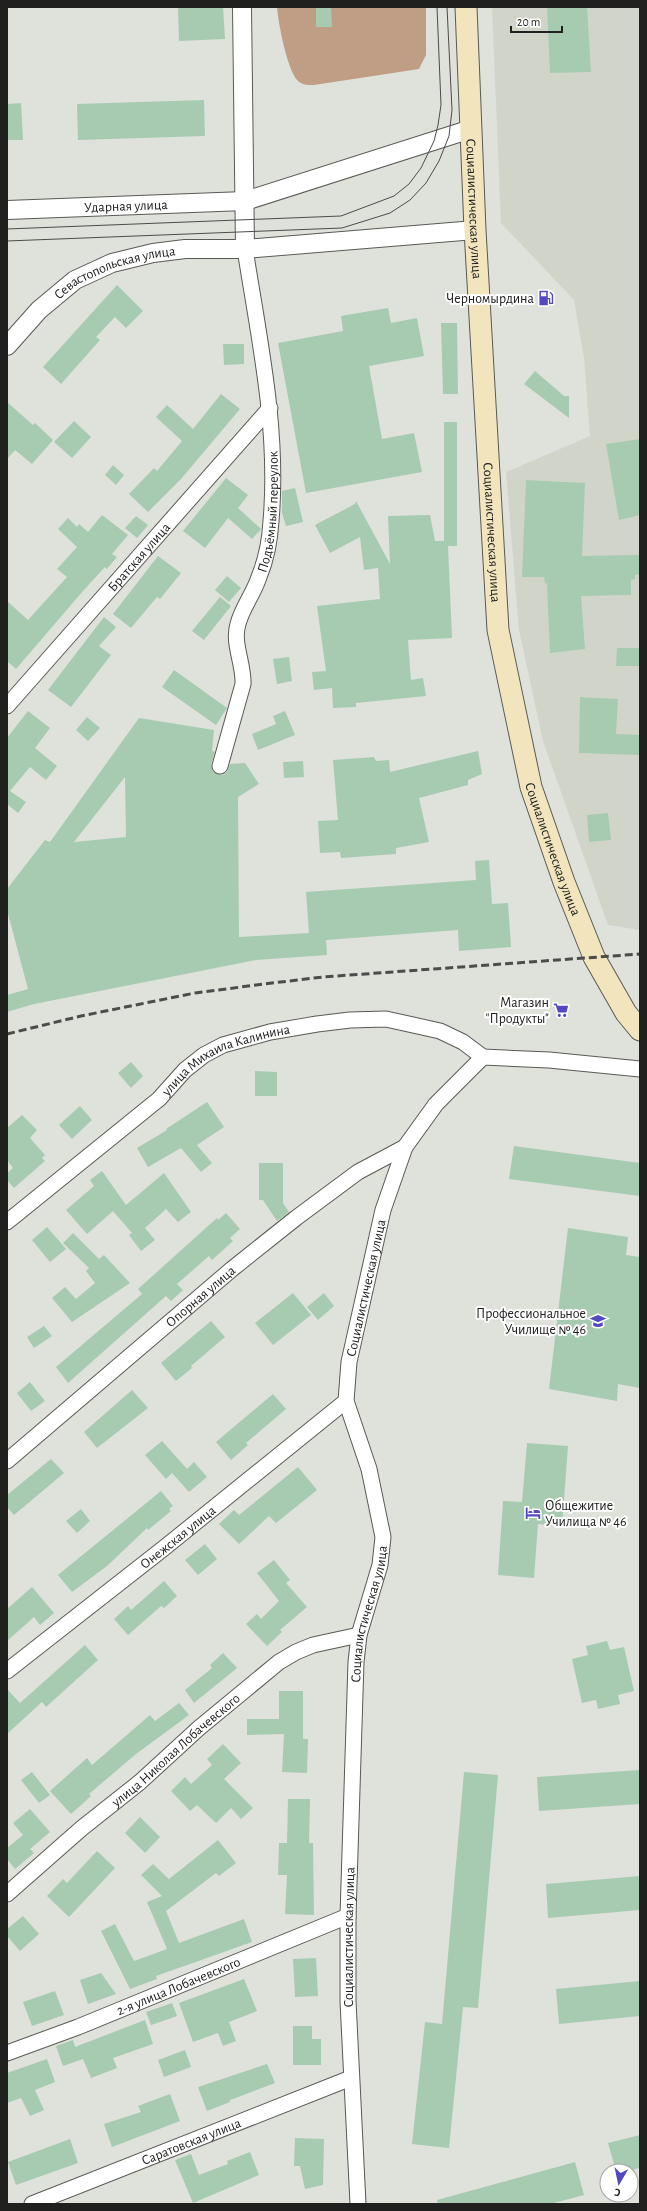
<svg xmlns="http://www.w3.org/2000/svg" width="647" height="2211" font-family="'Alegreya Sans',sans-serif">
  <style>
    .built { fill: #d1d5c9 }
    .forest { fill: #c09e86 }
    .building { fill: #a7cbb1; fill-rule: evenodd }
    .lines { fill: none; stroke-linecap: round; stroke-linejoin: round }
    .minor-casing { stroke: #595a55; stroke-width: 17 }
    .tertiary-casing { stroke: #595a55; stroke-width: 20 }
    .secondary-casing { stroke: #595a55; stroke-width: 23 }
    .minor { stroke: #fff; stroke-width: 15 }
    .tertiary { stroke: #fff; stroke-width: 18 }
    .secondary { stroke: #f2e5bd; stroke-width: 21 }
    .tram { stroke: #4c4d4a; stroke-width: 1 }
    .rail { stroke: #4c4d4a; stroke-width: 3; stroke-dasharray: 8 4; stroke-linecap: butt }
    .labels { text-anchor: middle; stroke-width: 4; stroke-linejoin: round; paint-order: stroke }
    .street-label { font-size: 14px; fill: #20211f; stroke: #fff }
    .poi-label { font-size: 14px; fill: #20211f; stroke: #fff; text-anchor: end }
  </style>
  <rect width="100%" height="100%" fill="#dfe1db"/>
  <path class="built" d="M492 7H640V930L608 925 543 741 519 630 506 472 590 436 584 358 574 300 501 223Z"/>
  <path class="forest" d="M277 7H426V55L419 69 314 85C307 85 302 85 297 80 287 69 278 22 277 7Z"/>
  <path class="building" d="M178 7H223L225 39 179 41Z
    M331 7 332 27H316V8Z
    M547 7H587L591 72 550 73Z
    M204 100 205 136 78 140 77 104Z
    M21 103 23 140H7V104Z
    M117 285 143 311 126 328 115 317 96 337 100 340 61 384 43 367Z
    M388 308 391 323 417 318 424 356 369 366 382 439 414 433 422 472 306 493 278 343 343 331 341 316Z
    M441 323H457L458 394H443Z
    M223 344H244V364L224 365Z
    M535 371 564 396H569V418L524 384Z
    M221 394 240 409 181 479 148 512 129 494 154 468 157 471 182 441 156 417 167 405 193 429Z
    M7 402 33 425 35 423 53 440 32 464 15 450 7 459Z
    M74 421 91 437 72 458 54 442Z
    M444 422H457V546H448L452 638 408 640 411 680 423 678 426 696 356 703V707L333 708 332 688 314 690 312 672 326 671 317 606 380 599 378 568 364 570 360 537 330 553 315 525 355 504 356 501 390 564 388 516 430 515 435 541H444Z
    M640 439V515L619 520 606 444Z
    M113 465 124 475 116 485 105 475Z
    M226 478 248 495 238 508 261 529 252 539 228 518 205 548 183 531Z
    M526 480 585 483 582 556 640 555V574L635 575V579L631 580V595L581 596 585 649 550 653 547 583 545 584 544 577H522Z
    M295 488 303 522 286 526 282 513V491Z
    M102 515 128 535 112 554 117 557 107 569 105 567 83 591 16 669 7 661V601L28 620 67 577 57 569 77 547 58 529 68 518 77 527 79 524 88 532Z
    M136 516 148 525 137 538 125 528Z
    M158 556 181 573 160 599 157 597 131 628 113 614Z
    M227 576 241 588 229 602 215 590Z
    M220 597 231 606 204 640 192 631Z
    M104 617 116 627 99 646 111 655 71 707 48 690Z
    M617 648H640V666H616Z
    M289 657 292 681 277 684 273 659Z
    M174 670 227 708 216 725 162 687Z
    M580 697 618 699 616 734 640 735V755L579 753Z
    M28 711 50 728 35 748 57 766 46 780 30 767 10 791 26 802 18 813 7 804V738Z
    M285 711 295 735 258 750 252 734 276 724 273 716Z
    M87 717 100 728 88 741 76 730Z
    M139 718 214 730 212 751 215 752 211 764 213 772 223 775 227 772 230 764 245 763 259 784 238 797 239 937 309 933 306 892 476 880 475 861 489 860 492 904 508 903 511 947 459 951 458 930 326 940 327 955 256 960 34 1004 7 1012V995L28 989 7 910V889L45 840 50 842ZM125 777 126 837 74 842Z
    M478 751 482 774 468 780V785L419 798 429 842 396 848V854L341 858 340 852 320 853 318 821 338 820 333 760 374 757 376 761 389 760 390 772Z
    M303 761 304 777 284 778 283 762Z
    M608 813 611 840 589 842 587 815Z
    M131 1062 143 1076 131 1088 118 1073Z
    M255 1071 277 1072V1096H255Z
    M207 1102 224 1127 197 1145 212 1163 201 1172 181 1148 148 1167 137 1148 167 1130 166 1129Z
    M80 1106 92 1120 72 1139 59 1125Z
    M22 1115 37 1130 30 1138 45 1155 42 1158 45 1161 14 1188 7 1180V1173L13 1168 7 1160V1128Z
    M514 1146 640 1163V1196L509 1179Z
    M259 1163H283V1203L289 1212 277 1221 263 1200H259Z
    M102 1171 126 1205 164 1173 191 1212 178 1222 166 1209 145 1228 155 1240 141 1251 129 1235 132 1233 113 1211 87 1234 66 1210 94 1186 90 1180Z
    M226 1213 240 1229 230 1238 233 1241 212 1260 209 1256 177 1284 183 1290 171 1301 166 1296 68 1383 56 1367 142 1294 138 1289 217 1218 218 1220Z
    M47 1227 66 1249 50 1262 32 1240Z
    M568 1228 628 1237 626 1255 640 1257V1388L618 1384 617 1401 549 1389Z
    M73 1233 99 1259 104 1255 130 1283 72 1322 52 1298 65 1287 76 1299 95 1283 86 1271 89 1268 63 1243Z
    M293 1293 311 1315 273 1345 255 1323Z
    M324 1293 334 1306 318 1320 307 1307Z
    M211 1321 225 1337 191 1366 192 1368 176 1381 161 1363Z
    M44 1326 52 1336 34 1348 27 1337Z
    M30 1382 45 1401 31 1411 17 1393Z
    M132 1390 148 1408 97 1448 84 1432Z
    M273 1394 286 1409 246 1443 248 1445 231 1460 216 1442Z
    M162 1441 187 1469 194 1462 207 1477 189 1492 172 1473 166 1479 145 1455Z
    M527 1443 568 1446 562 1526 538 1524 534 1578 498 1575 503 1501 522 1502Z
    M51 1459 64 1473 14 1515 7 1507V1495Z
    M298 1467 317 1490 276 1523 269 1516 239 1544 219 1524 234 1510 239 1515Z
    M161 1491 173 1506 169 1509 171 1511 148 1530 147 1528 107 1566 72 1592 58 1575Z
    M81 1509 90 1521 77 1533 66 1521Z
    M205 1544 217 1559 198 1575 185 1560Z
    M274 1560 290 1580 286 1583 307 1607 280 1630 282 1632 267 1646 246 1624 257 1614 261 1619 279 1601 257 1573Z
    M164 1581 177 1596 164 1608 161 1606 128 1635 114 1619 128 1606 131 1610Z
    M32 1587 54 1613 40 1625 34 1617 7 1641V1609Z
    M607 1641 610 1650 624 1647 634 1691 618 1695 620 1704 598 1709 596 1700 582 1703 572 1659 588 1655 586 1646Z
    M85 1645 98 1660 46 1707 42 1702 7 1734V1689L20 1703Z
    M223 1653 237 1668 194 1703 185 1690 212 1668 210 1665Z
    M279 1691H303V1739H308L307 1773 282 1772 284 1734 247 1735V1719H279Z
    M179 1703 189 1715 136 1754 89 1794 91 1796 71 1814 50 1791 87 1758 92 1765 150 1715 155 1721Z
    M223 1744 241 1763 224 1779 253 1808 241 1819 231 1808 216 1823 197 1805 190 1811 171 1791 185 1777 191 1784 212 1765 207 1759Z
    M640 1770V1804L539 1811 537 1777Z
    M32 1772 50 1795 39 1803 21 1780Z
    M464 1772 498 1775 478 2008 463 2007 449 2148 412 2144 425 2022 442 2024Z
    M288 1799H310L309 1843H313L314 1915 285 1914 287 1875H278L279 1843H287Z
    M30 1809 50 1832 30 1849 34 1853 15 1869 7 1859V1848L23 1835 13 1823Z
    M140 1817 160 1837 145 1853 125 1833Z
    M218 1840 236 1863 219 1876 216 1873 166 1911 179 1943 244 1919 252 1942 156 1976 157 1979 130 1989 101 1931 115 1924 134 1961 167 1949 147 1902 162 1896 141 1875 153 1864 169 1879Z
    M97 1851 115 1868 69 1917 47 1896 63 1879 67 1883Z
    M640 1876V1910L548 1918 546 1884Z
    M23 1916 39 1934 20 1951 7 1936V1929Z
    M316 1958 318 1996 295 1997 293 1959Z
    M101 1973 116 1994 88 2004 80 1980Z
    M244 1979 257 2011 229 2022 236 2041 223 2046 218 2033 193 2042 179 2003Z
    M640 1981V2016L559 2024 556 1989Z
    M55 1991 64 2015 32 2026 23 2002Z
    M172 2003 177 2016 151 2025 146 2012Z
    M145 2020 153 2044 113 2058 117 2068 91 2078 83 2059 63 2066 56 2046 73 2040 75 2047Z
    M293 2026H312V2039H321V2065H293Z
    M185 2050 191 2067 164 2077 158 2060Z
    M47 2059 55 2082 35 2090 44 2110 30 2116 21 2098 7 2103V2073Z
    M267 2064 275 2083 230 2100V2102L207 2111 198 2087Z
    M170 2094 180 2121 112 2147 104 2124 141 2112 138 2106Z
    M640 2135V2168L627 2171H616L608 2143Z
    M295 2138 324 2139 323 2185 305 2189 300 2166H294Z
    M70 2139 78 2163 16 2185 8 2162Z
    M250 2152 259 2175 193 2203 175 2160 191 2154 199 2175 228 2164 227 2161Z
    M575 2162 584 2195 550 2204H438L437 2200Z"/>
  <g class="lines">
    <g class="minor-casing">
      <g id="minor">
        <path id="s1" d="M7 706 270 408"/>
        <path id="s2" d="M220 766 243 684C244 664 232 643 238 624 242 608 254 593 259 577 266 560 270 539 271 521 279 429 259 339 245 249"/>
        <path id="s3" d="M7 1222 159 1099 185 1070 204 1055 223 1045 270 1032 317 1024 350 1020 386 1019 440 1031 463 1042 483 1057"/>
        <path id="s4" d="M7 1461 232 1269 296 1218 358 1172 405 1147"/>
        <path id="s5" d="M7 1671 164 1548 346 1401"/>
        <path id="s6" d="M7 1894 82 1828 140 1782 199 1728 279 1662 296 1652 313 1645 359 1635"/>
        <path id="s7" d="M7 2053 78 2027 348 1916"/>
        <path id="s8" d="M32 2204 351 2078"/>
        <path id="s9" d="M358 2204 348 2001V1916L356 1662 359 1635 380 1565 383 1537 369 1469 346 1401 349 1362 383 1210 405 1147 436 1104 483 1057 549 1060 640 1069"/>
      </g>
    </g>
    <g class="tertiary-casing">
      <g id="tertiary">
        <path d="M242 7 245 249"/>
        <path id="s10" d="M7 210 245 201 471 129"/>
        <path id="s11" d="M7 346 39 310 75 280 112 263 153 253 185 249H245L475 230"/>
      </g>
    </g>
    <g class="secondary-casing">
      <g id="secondary">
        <path id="s12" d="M466 7 475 230 498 630 531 787 564 882 594 957 626 1013 640 1030"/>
      </g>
    </g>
    <use href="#minor" class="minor"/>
    <use href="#tertiary" class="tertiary"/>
    <use href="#secondary" class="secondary"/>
    <path class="tram" d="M7 229 341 216 394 196 409 184 421 168 434 141 438 125 441 105 437 7
      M7 241 342 228 390 213 410 200 426 183 439 161 449 136 452 110 447 7"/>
    <path class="rail" d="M7 1034 81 1016 195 993 264 984 323 977 640 954"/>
  </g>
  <defs>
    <g id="fuel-bare" transform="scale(1.2)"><path d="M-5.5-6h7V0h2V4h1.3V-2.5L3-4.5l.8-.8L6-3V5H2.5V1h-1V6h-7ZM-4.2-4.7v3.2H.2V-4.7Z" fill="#5549c1" stroke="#fff" stroke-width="2.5" paint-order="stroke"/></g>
    <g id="supermarket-bare" transform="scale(1.2)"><path d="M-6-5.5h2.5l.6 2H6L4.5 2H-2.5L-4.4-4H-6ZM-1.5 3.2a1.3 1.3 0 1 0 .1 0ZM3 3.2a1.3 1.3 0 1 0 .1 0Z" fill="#5549c1" stroke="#fff" stroke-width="2.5" paint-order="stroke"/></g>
    <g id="university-bare" transform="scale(1.2)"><path d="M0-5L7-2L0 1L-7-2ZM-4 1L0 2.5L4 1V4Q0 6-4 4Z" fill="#5549c1" stroke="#fff" stroke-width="2.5" paint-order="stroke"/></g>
    <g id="hotel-bare" transform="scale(1.2)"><path d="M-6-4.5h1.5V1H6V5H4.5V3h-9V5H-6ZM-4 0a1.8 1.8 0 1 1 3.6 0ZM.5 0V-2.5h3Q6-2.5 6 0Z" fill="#5549c1" stroke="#fff" stroke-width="2.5" paint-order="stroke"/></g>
  </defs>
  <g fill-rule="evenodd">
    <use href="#fuel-bare" x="546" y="298"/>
    <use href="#supermarket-bare" x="561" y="1010"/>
    <use href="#university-bare" x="598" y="1321"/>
    <use href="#hotel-bare" x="533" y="1513"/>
  </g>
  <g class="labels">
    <g class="street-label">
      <text dy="5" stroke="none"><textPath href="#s10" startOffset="119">Ударная улица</textPath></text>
      <text dy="5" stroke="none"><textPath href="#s12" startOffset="202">Социалистическая улица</textPath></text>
      <text dy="5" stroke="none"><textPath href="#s11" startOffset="135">Севастопольская улица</textPath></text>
      <text dy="5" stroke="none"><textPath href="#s2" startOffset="264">Подъёмный переулок</textPath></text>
      <text dy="5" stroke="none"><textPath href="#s12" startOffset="526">Социалистическая улица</textPath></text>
      <text dy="5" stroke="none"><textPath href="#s1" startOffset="199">Братская улица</textPath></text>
      <text dy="5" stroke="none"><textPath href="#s12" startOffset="850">Социалистическая улица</textPath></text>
      <text dy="5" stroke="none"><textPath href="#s3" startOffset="276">улица Михаила Калинина</textPath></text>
      <text dy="5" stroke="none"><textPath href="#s9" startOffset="927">Социалистическая улица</textPath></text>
      <text dy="5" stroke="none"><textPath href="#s4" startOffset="254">Опорная улица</textPath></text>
      <text dy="5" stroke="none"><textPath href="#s5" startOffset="217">Онежская улица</textPath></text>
      <text dy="5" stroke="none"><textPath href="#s9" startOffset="592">Социалистическая улица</textPath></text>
      <text dy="5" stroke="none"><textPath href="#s6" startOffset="222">улица Николая Лобачевского</textPath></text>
      <text dy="5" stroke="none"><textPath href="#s9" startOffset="267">Социалистическая улица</textPath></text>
      <text dy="5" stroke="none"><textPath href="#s7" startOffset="184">2-я улица Лобачевского</textPath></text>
      <text dy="5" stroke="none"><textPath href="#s8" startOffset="171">Саратовская улица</textPath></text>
    </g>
    <g class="poi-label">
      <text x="534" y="303">Черномырдина</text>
      <text x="549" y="1007">Магазин<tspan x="549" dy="16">"Продукты"</tspan></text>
      <text x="586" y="1318">Профессиональное<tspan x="586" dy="16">Училище № 46</tspan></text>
      <text x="545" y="1510" text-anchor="start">Общежитие<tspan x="545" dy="16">Училища № 46</tspan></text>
    </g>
  </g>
  <rect width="647" height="2211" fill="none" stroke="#20211f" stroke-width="16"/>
  <g transform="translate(619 2183) rotate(189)"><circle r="19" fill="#ffffff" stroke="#a6a6a5"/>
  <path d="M0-3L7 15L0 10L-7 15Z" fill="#5549c1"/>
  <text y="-6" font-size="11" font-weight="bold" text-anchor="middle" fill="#20211f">С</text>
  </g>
  <path d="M511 26v6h51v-6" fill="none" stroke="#20211f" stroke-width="2"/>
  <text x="517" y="26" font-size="12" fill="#20211f" stroke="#ffffff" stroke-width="3" paint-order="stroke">20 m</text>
</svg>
